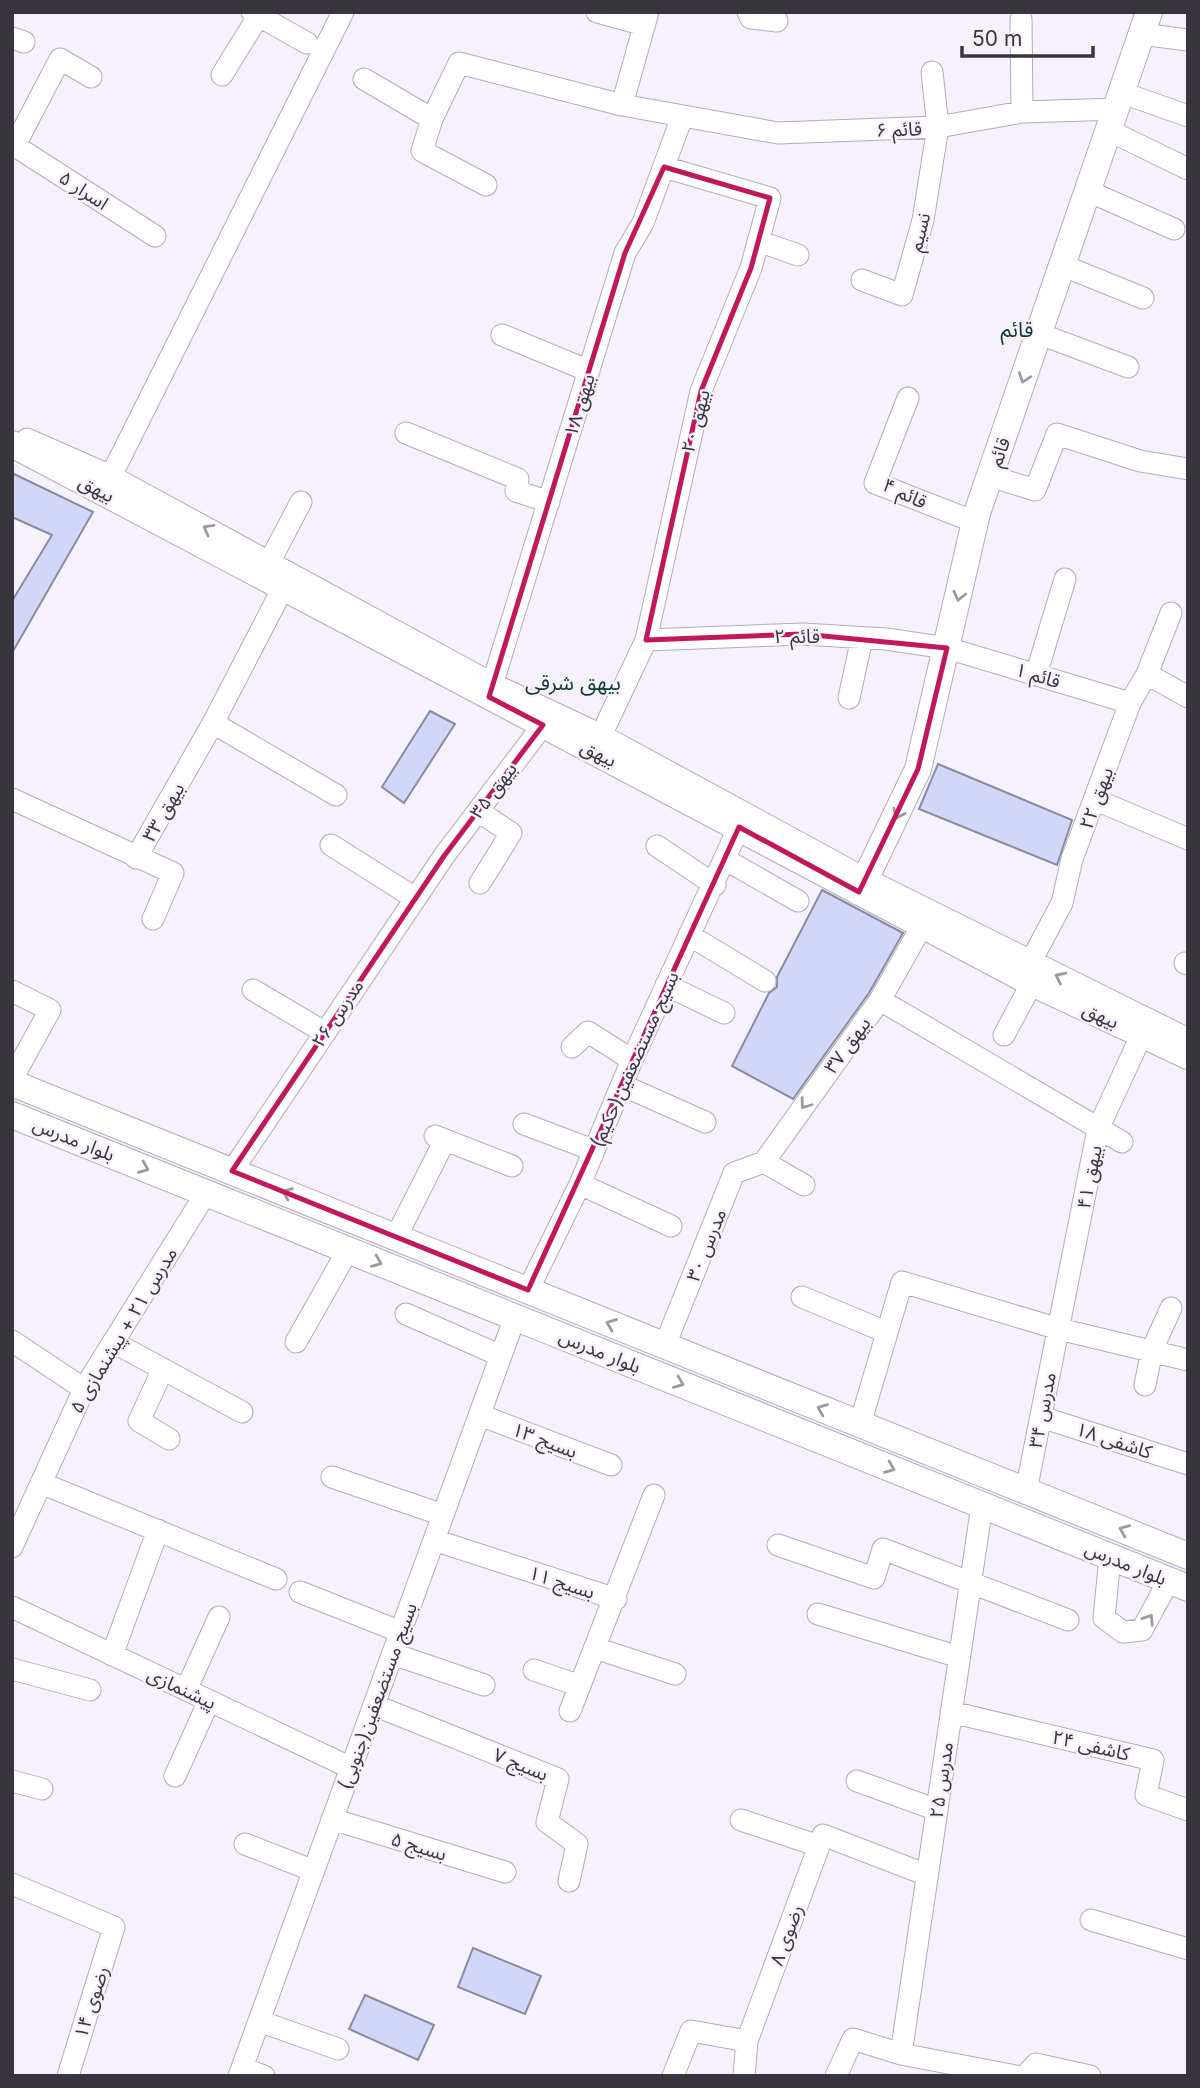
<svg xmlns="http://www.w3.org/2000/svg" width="1200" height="2088" font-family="Inter,'Noto Sans Arabic',sans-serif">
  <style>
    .building { fill: #d2d7f8; stroke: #898ca0; stroke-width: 2 }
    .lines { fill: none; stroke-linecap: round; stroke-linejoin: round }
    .minor-casing { stroke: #b4aabe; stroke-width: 23 }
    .major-casing { stroke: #b4aabe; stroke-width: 28 }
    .minor { stroke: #fff; stroke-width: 21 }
    .major { stroke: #fff; stroke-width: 26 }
    .oneway { stroke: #9c9a9e }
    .marked { fill: none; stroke: #c2185b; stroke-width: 5; stroke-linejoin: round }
    .labels { text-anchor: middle; stroke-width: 5; stroke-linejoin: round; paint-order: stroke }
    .street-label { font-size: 19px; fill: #39353d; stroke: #f7f1fd }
    .neighbourhood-label { font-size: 21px; fill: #0f3c28; stroke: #f7f1fd }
  </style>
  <rect width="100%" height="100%" fill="#f7f1fd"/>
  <path class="building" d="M12 473 93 512 12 653V601L52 535 12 517Z
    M430 711 455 724 404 803 382 787Z
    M938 764 1072 820 1057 865 919 809Z
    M822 890 903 933 869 993 793 1099 732 1066 769 993 777 987V977Z
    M473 1948 541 1976 525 2014 458 1987Z
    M365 1995 434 2025 418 2060 349 2029Z"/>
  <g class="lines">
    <g class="minor-casing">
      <path id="minor" d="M252 12 307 43
        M597 12 644 25
        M648 12 622 105 778 133 938 127 1022 112 1117 109
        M748 12 751 18 777 21
        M1021 19 1022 112
        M1141 34 1188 40
        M12 38 24 42
        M222 75 259 15
        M364 79 432 119
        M1123 93 1188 116
        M1110 131 1188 169
        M12 144 155 236
        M15 145 60 59 91 77
        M486 185 422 151 432 119 459 63 622 105
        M1088 191 1174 229
        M758 241 798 255
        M1064 266 1143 298
        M862 280 902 295 923 220 938 127 932 72
        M1040 334 1128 367
        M502 335 589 371
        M908 398 875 483 975 522
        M406 433 518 479 516 491 549 502
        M27 439 111 476 493 684 601 735 866 879 1188 1039
        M111 476 343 12
        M990 476 1035 490 1057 434 1140 461 1188 469
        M263 574 301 502
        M646 640 803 634 886 639 947 648 1130 703
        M1147 674 1188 697
        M1036 675 1065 579
        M489 695 625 253 643 223 682 117
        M849 698 862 638
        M213 723 336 795
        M596 746 646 640 701 391 751 268 770 198 664 167
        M12 799 173 873 153 919
        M1096 800 1188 839
        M478 811 511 833 480 883
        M331 845 415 898
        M657 846 715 885
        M136 858 213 723 283 588
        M726 860 798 901
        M689 935 765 981
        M1185 963 1188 964
        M666 985 724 1013
        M253 990 324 1032
        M12 991 50 1010 12 1079
        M880 1000 1122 1142
        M1004 1035 1032 983 1030 963 1062 903 1072 859 1130 703 1147 674 1171 613
        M572 1047 588 1032 632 1060
        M622 1085 705 1122
        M524 1124 585 1147 592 1153
        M435 1136 512 1166
        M764 1162 880 1000 923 924
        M764 1162 804 1185
        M232 1171 444 856 543 725
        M580 1184 671 1226
        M396 1237 445 1140
        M528 1290 580 1184 632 1060 739 827
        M802 1297 886 1332
        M406 1314 501 1356
        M12 1341 84 1389
        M113 1342 242 1412
        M296 1342 348 1250
        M665 1345 734 1173 764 1162
        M163 1369 139 1421 169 1439
        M1145 1385 1152 1350 1171 1308
        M480 1415 611 1465
        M1041 1417 1188 1464
        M860 1424 902 1282 1059 1329 1188 1360
        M332 1477 443 1515
        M41 1483 276 1579
        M1026 1491 1098 1129 1142 1034
        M434 1540 616 1599
        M778 1545 874 1578 883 1549 1068 1620
        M12 1547 84 1389 206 1193
        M1110 1557 1104 1618 1123 1632 1142 1630 1169 1580
        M300 1592 401 1632
        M12 1607 351 1768
        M818 1614 959 1657
        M595 1648 675 1674
        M393 1654 484 1685
        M112 1655 158 1530
        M12 1669 90 1690
        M534 1670 580 1686
        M186 1690 219 1617
        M374 1705 558 1779 547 1822 577 1844 569 1881
        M570 1711 654 1495
        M951 1712 1153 1760 1146 1795 1188 1810
        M175 1776 209 1701
        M12 1781 42 1789
        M857 1781 937 1810
        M332 1819 505 1872
        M741 1820 819 1846
        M245 1844 314 1871
        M12 1884 114 1927 68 2076
        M1091 1920 1188 1949
        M259 2021 338 2049
        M901 2054 982 1505
        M242 2068 264 2076
        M239 2076 515 1317
        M673 2076 691 2031 747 2041 823 1835 927 1875
        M744 2076 747 2041
        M836 2076 853 2039 901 2054 1016 2076
        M1025 2076 1036 2064 1090 2076"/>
    </g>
    <g class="major-casing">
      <path id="major" d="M12 444 1032 983 1188 1056
        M859 892 918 769 977 513 1149 12
        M12 1083 1188 1556
        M12 1115 1188 1588"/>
    </g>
    <use href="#minor" class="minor"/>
    <use href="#major" class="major"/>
  </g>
  <defs><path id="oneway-chevron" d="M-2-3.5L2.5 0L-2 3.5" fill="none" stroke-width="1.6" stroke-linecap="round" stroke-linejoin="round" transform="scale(1.75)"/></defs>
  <g class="oneway">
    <use href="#oneway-chevron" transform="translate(1024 378) rotate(109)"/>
    <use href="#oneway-chevron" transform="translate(208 529) rotate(-151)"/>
    <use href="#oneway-chevron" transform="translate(959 596) rotate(103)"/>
    <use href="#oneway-chevron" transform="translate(898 814) rotate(115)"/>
    <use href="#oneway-chevron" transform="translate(1060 977) rotate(-154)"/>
    <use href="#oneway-chevron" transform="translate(805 1104) rotate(126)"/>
    <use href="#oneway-chevron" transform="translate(144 1168) rotate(22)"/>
    <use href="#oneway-chevron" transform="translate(287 1193) rotate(-158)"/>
    <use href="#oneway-chevron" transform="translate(377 1262) rotate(22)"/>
    <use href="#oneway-chevron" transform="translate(611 1324) rotate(-158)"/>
    <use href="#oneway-chevron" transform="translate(679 1383) rotate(22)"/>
    <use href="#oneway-chevron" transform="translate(822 1409) rotate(-158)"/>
    <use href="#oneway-chevron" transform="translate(890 1468) rotate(22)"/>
    <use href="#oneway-chevron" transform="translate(1124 1530) rotate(-158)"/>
    <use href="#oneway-chevron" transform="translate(1149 1619) rotate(-57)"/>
  </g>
  <path class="marked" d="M664 167 770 198 751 268 701 391 646 640 803 634 947 648 918 769 859 892 739 827 528 1290 232 1171 444 856 543 725 489 697 625 253Z"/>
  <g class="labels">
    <g class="street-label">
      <text transform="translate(899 129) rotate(-2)" y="7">قائم ۶</text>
      <text transform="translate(84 190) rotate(33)" y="7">اسرار ۵</text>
      <text transform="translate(919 232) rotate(-76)" y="7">نسیم</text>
      <text transform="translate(579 405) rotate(-73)" y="7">بیهق ۱۸</text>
      <text transform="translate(695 421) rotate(-75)" y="7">بیهق ۲۰</text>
      <text transform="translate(999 452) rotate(-71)" y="7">قائم</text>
      <text transform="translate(97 488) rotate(28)" y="7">بیهق</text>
      <text transform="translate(905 493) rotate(25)" y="7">قائم ۴</text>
      <text x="797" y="643">قائم ۲</text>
      <text transform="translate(1038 675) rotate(17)" y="7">قائم ۱</text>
      <text transform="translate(599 753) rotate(27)" y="7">بیهق</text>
      <text transform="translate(493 790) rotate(-53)" y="7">بیهق ۳۵</text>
      <text transform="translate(1096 798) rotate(-70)" y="7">بیهق ۲۲</text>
      <text transform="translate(163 812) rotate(-60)" y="7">بیهق ۳۳</text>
      <text transform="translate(337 1013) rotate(-56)" y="7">مدرس ۲۶</text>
      <text transform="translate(1101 1015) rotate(25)" y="7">بیهق</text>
      <text transform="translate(847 1045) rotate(-54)" y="7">بیهق ۳۷</text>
      <text transform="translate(634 1059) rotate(-66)" y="7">بسیج مستضعفین(حکیم)</text>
      <text transform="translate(74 1139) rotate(22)" y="7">بلوار مدرس</text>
      <text transform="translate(1089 1177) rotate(-79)" y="7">بیهق ۴۱</text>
      <text transform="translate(706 1245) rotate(-68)" y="7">مدرس ۳۰</text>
      <text transform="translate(123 1330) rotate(-59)" y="7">مدرس ۲۱ + پیشنمازی ۵</text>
      <text transform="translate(600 1351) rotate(22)" y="7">بلوار مدرس</text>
      <text transform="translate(1042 1410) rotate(-79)" y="7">مدرس ۳۴</text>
      <text transform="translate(545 1440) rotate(21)" y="7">بسیج ۱۳</text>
      <text transform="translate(1114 1440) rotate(18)" y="7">کاشفی ۱۸</text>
      <text transform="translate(1126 1563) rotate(22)" y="7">بلوار مدرس</text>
      <text transform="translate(562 1582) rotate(18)" y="7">بسیج ۱۱</text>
      <text transform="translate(182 1688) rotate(25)" y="7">پیشنمازی</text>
      <text transform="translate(377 1696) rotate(-70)" y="7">بسیج مستضعفین(جنوبی)</text>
      <text transform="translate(1091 1745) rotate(13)" y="7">کاشفی ۲۴</text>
      <text transform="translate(521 1764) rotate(22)" y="7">بسیج ۷</text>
      <text transform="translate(941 1780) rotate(-82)" y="7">مدرس ۲۵</text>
      <text transform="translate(419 1846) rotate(17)" y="7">بسیج ۵</text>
      <text transform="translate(786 1935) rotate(-70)" y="7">رضوی ۸</text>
      <text transform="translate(91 2002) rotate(-72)" y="7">رضوی ۱۴</text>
    </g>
    <g class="neighbourhood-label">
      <text x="1017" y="337">قائم</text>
      <text x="573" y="690">بیهق شرقی</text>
    </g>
  </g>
  <rect width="1200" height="2088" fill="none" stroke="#39353d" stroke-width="28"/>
  <path d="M962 46v10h131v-10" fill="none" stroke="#39353d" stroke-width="3.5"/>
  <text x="972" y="46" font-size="21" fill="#39353d" stroke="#f7f1fd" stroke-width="5" paint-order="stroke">50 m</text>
</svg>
